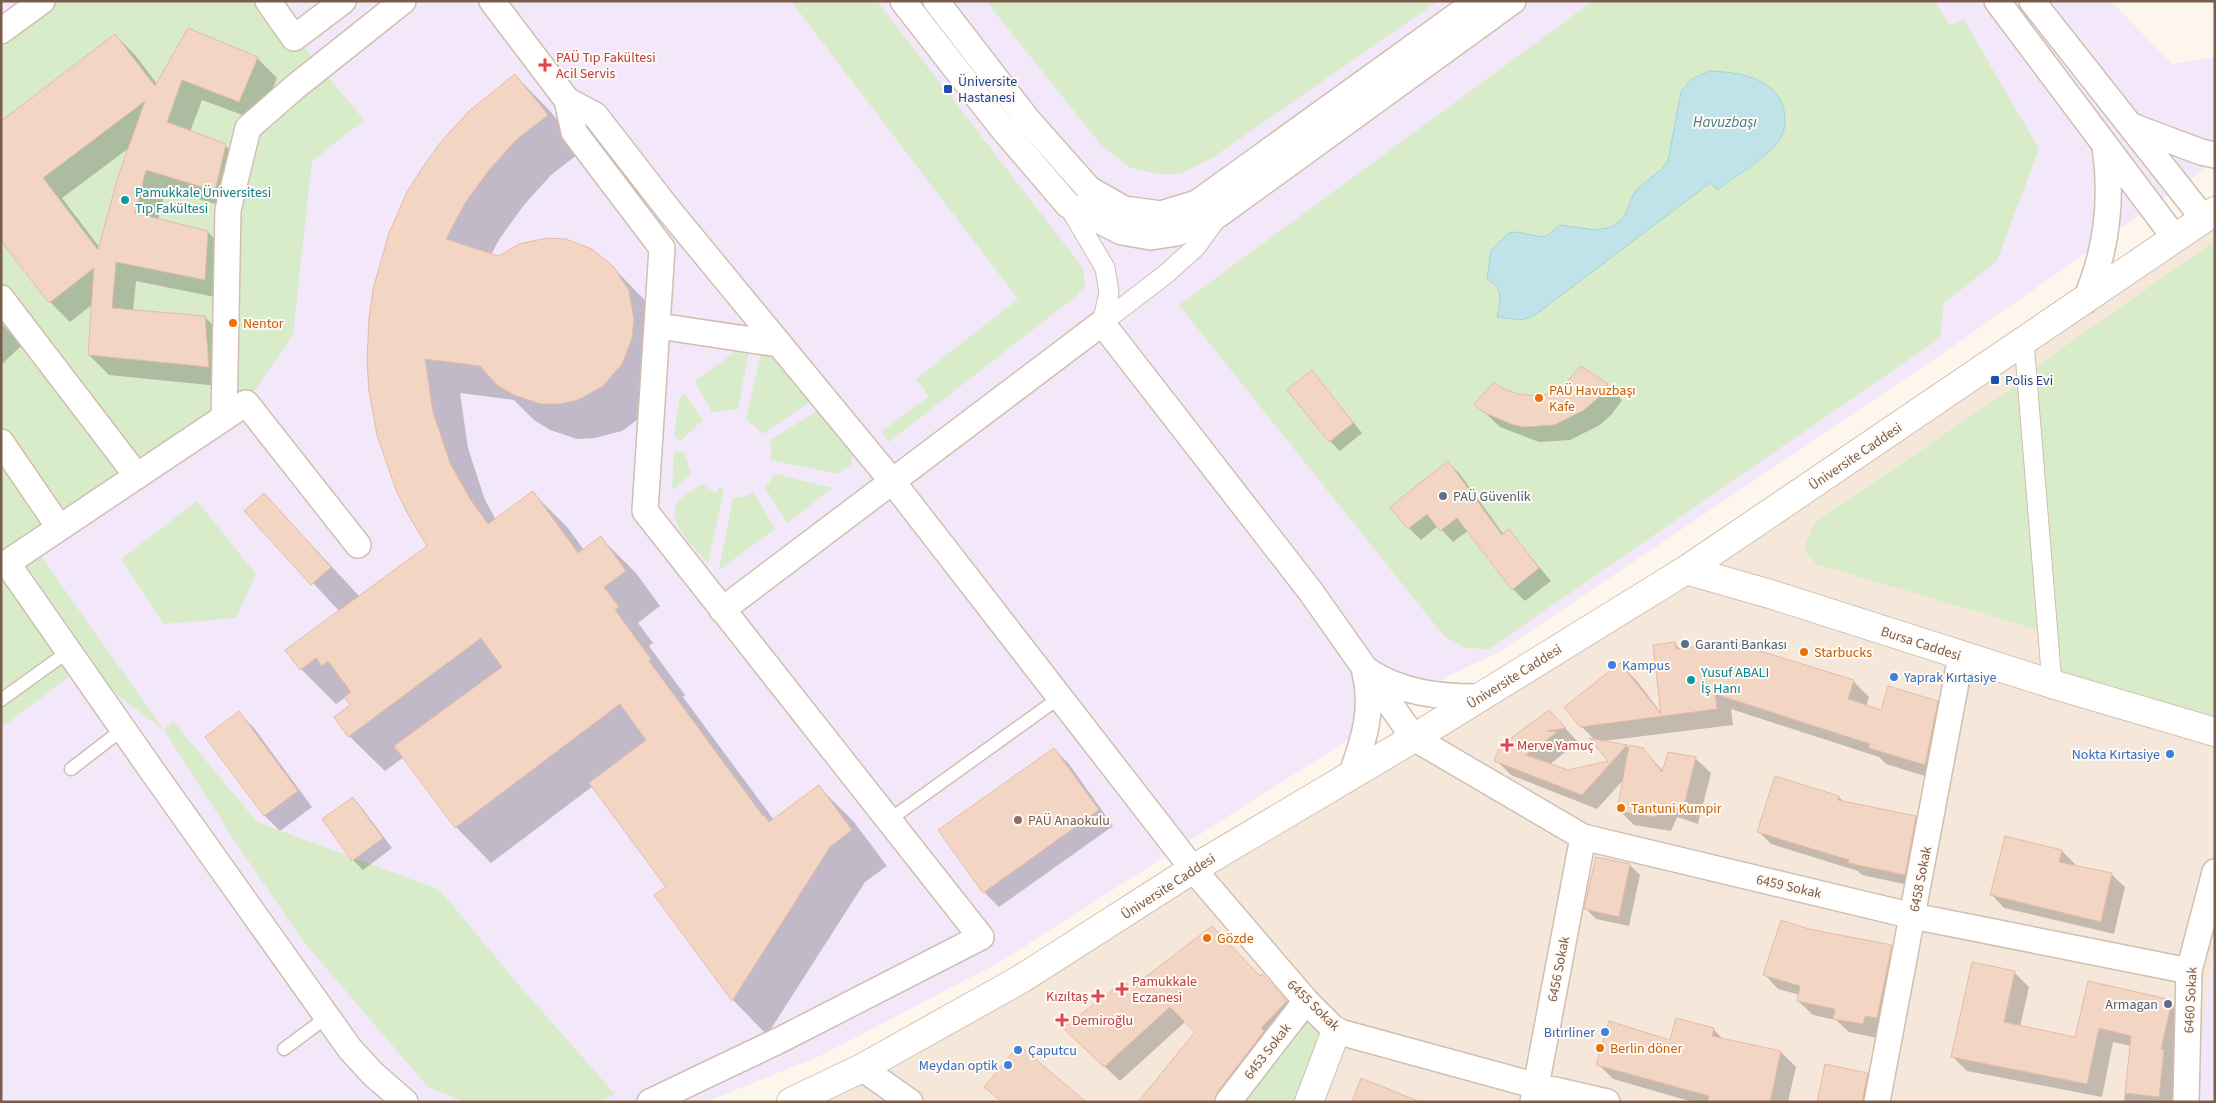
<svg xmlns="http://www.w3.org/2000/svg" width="2216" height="1103" font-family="'Source Sans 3',sans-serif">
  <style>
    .residential { fill: #f5e8da }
    .education { fill: #f3e8fa }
    .green { fill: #d8ecc9 }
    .water { fill: #bfe3e8; stroke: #a5d3da }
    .shadow { fill: #0003; fill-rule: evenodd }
    .building { fill: #f3d5c3; stroke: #e6bba3; fill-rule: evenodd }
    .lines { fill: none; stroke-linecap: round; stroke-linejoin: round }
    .service-casing { stroke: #d1beb0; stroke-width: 15 }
    .pedestrian-casing { stroke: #d1beb0; stroke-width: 21 }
    .minor-casing { stroke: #d1beb0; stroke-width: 28 }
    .tertiary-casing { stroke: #d1beb0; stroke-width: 30 }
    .secondary-casing { stroke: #d6c0b0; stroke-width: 30 }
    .service { stroke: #fff; stroke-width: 12 }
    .pedestrian { stroke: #fff; stroke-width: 19 }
    .minor { stroke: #fff; stroke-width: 25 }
    .tertiary { stroke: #fff; stroke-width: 28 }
    .secondary { stroke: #fff; stroke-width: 28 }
    .health-dot { fill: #e0444e; stroke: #fffaf3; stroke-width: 2 }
    .transit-dot { fill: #1a4fb4; stroke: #fffaf3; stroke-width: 2 }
    .culture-dot { fill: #0f9aa8; stroke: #fffaf3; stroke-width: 2 }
    .food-dot { fill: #e8710a; stroke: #fffaf3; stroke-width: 2 }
    .service-dot { fill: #5c6f8a; stroke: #fffaf3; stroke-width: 2 }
    .shop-dot { fill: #3f7fe0; stroke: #fffaf3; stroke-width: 2 }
    .education-dot { fill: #8d6e63; stroke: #fffaf3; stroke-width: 2 }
    .labels { text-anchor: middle; stroke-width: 4; stroke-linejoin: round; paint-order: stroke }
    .health-label { font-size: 14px; fill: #be3a42; stroke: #fffaf3; text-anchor: start }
    .transit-label { font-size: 14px; fill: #164399; stroke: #fffaf3; text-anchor: start }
    .culture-label { font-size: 14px; fill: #0d838f; stroke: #fffaf3; text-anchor: start }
    .food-label { font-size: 14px; fill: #c56008; stroke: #fffaf3; text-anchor: start }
    .street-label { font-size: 14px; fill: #7a5c4d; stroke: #fffaf3 }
    .service-label { font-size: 14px; fill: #4e5e75; stroke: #fffaf3; text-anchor: start }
    .shop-label { font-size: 14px; fill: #366cbe; stroke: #fffaf3; text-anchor: start }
    .education-label { font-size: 14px; fill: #785e54; stroke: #fffaf3; text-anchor: start }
    .water-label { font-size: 15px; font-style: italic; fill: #437c86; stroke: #fffaf3 }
  </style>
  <rect width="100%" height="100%" fill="#fdf6ec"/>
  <path class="residential" d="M2215 211V1102H796L1352 773Z"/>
  <path class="education" d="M1 1H2111L2172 64 2215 57V162L1939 356 1501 651 1448 676 1000 962 820 1056 706 1102H1Z
    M2215 933V1102H2194Z"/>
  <path class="green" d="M41 1H269L320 67 364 120 312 161 293 335 246 403 33 545 164 730 173 721 257 822 440 890 517 983 615 1094 597 1102H465L428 1087 303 941 232 837 164 730 81 668 1 728V30Z
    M791 1H877L1083 268 1085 286 1076 296 889 442 881 432 929 396 916 379 1018 299Z
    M986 1H1438L1212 158 1180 174H1157L1129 167 1101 145Z
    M1593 1H1934L1950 25 1964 20 2039 149 1997 261 1944 303 1940 338 1489 649 1465 648 1444 636 1179 305Z
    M2215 241V733L2052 684 2038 365Z
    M750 346 738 409 712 412 695 381 739 349Z
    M761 352 771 355 810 402 763 434 746 419Z
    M2017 385 2038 630 1816 564 1804 548 1814 523Z
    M682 394 686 396 703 420 680 441 674 436 679 401Z
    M817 411 852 450V464L838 474 770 460 772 450 770 440Z
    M674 451 684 452 691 474 672 490Z
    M775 474 833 488 787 523 765 488Z
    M701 484 717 493 719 487 724 490 708 563C696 549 662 519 679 500 685 494 695 489 701 484Z
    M753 491 775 529 719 570 733 498 744 497Z
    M197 501 256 574 236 618 164 624 121 559Z
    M1306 1001 1336 1031 1309 1102H1228Z"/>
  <path class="water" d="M1709 71C1741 72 1783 79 1785 118 1786 128 1782 138 1775 146 1762 160 1733 178 1717 190L1710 183 1535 315 1523 320 1497 317C1500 302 1504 287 1487 279L1491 250 1509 233 1517 232 1542 237 1548 235 1560 225 1596 230 1612 227 1624 217 1635 191 1663 168 1668 161 1681 92 1692 79Z"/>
  <path class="shadow" d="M115 35 135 55 157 84 257 58 277 78 259 121 202 100 190 132 225 145 245 166 235 210 166 189 158 220 208 232 228 253 225 299 136 281 133 311 205 317 225 338 229 387 109 375 89 355 93 304 70 322 50 302 1 239ZM129 148 100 248 62 198Z
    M515 75 550 111 582 151 551 175 524 205 500 238 491 255 499 257 607 261 655 311 666 337 668 365 661 391 645 414 622 431 595 438 577 439 550 430 534 420 514 400 460 393 468 448 485 500 496 520 533 493 568 528 584 550 601 538 636 573 660 606 638 623 653 643 649 646 685 695 683 697 774 820 819 787 854 822 887 866 865 882 767 1035 733 1000 667 888 593 786 491 863 456 827 404 757 385 771 349 736 352 705 346 697 336 704 301 669 340 612 246 511 264 494 360 597 429 546 372 406Z
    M1 323 22 345 1 365Z
    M1312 372 1362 433 1340 451 1330 441Z
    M1566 385H1607L1622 400 1612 414 1600 425 1570 440 1539 442 1500 427 1476 404 1516 395 1537 398 1553 394Z
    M1448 462 1460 474 1504 535 1509 531 1551 581 1525 601 1513 589 1469 530 1453 542 1438 526 1421 540 1409 528Z
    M1674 643 1681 650 1853 681 1869 697 1866 707 1881 712 1937 702 1953 719 1941 781 1886 764 1879 757 1731 709 1733 725 1603 741 1627 746 1630 749H1643L1664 772 1695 758 1711 773 1698 824 1677 817 1671 831 1634 825 1619 810 1624 779 1597 809 1511 775 1496 760 1505 749 1549 711 1579 743 1567 745 1570 748 1549 765 1568 771 1610 762 1595 740 1581 726 1620 664 1636 680 1662 714Z
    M239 713 254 728 312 807 280 831 265 816 207 737Z
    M1054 749 1069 764 1113 826 999 907 984 892Z
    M1839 797 1844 802 1916 817 1928 830 1918 887 1862 875 1858 871 1771 844 1758 831Z
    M353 798 362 808 392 848 363 870 353 860Z
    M2006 837 2062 851 2075 864V866L2111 874 2125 887 2114 934 2004 908 1991 894Z
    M1597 858 1630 865 1640 875 1629 926 1596 919 1586 909Z
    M1809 930 1891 946 1905 960 1877 1038 1849 1032 1836 1020 1813 1015 1798 1001 1800 995 1778 989 1764 974Z
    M2014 972 2029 987 2020 1027 2076 1038 2089 982 2171 1001 2186 1015 2174 1102H2124L2131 1046 2113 1042 2102 1097 1967 1071 1953 1057Z
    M1262 975 1302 1017 1236 1102H1152L1196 1032 1186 1021 1120 1081 1080 1043 1131 989 1260 977Z
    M1713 1029 1724 1040 1781 1052 1796 1067 1788 1102H1693L1613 1079 1598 1064Z
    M1867 1074 1882 1089 1880 1102H1818Z"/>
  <path class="building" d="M188 28 258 57 239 102 182 80 167 122 226 144 215 191 146 170 135 213 208 231 205 280 116 262 112 308 205 316 209 367 88 355 94 268 49 303 1 241V121L115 34 155 86ZM145 101 118 177 98 250 43 178Z
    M515 74 548 115 516 140 489 170 465 203 446 239 499 256 519 244 547 238 566 239 592 249 614 267 629 291 634 319 632 338 622 364 603 386 578 400 560 404H541L514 395 497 385 480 366 425 359 433 412 450 463 470 499 488 524 533 491 578 553 601 536 626 571 604 587 619 607 615 610 651 659 649 661 763 816 764 815 769 822 819 785 852 830 830 847 732 1001 654 895 666 887 589 783 646 740 620 704 455 828 394 746 502 667 481 638 348 737 334 717 350 705 344 697 351 692 328 661 322 666 316 658 300 670 285 650 427 546 409 516 396 490 377 435 369 391 367 362 369 318 373 289 389 233 407 192 423 167 440 143 469 111Z
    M1581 366 1608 384 1597 399 1584 410 1554 425 1523 427 1511 424 1483 412 1474 404 1494 382 1503 388 1517 394 1537 396 1553 393 1565 384Z
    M1312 370 1353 423 1329 442 1287 390Z
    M1448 461 1502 535 1509 529 1539 568 1512 590 1457 518 1440 531 1427 514 1408 529 1390 507Z
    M264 493 331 567 311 585 244 511Z
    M1675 642 1676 649 1731 642 1854 680 1848 699 1881 710 1888 686 1938 701 1925 765 1869 748 1870 744 1715 694 1717 709 1580 727 1564 707 1620 663 1661 714 1653 645Z
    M1549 710 1566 728 1547 731 1557 732 1526 755 1568 770 1608 761 1589 738 1627 745 1582 795 1494 761 1500 746 1504 747V743Z
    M239 711 298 791 264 816 205 737Z
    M1629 745 1643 748 1662 772 1668 752 1696 757 1683 810 1662 803 1656 817 1617 811Z
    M1054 748 1099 810 983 893 938 830Z
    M1775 776 1839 796 1838 800 1916 816 1905 875 1848 863 1849 860 1757 832Z
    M353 797 383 838 352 861 322 819Z
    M2005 836 2062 850 2059 862 2112 873 2101 922 1990 895Z
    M1596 857 1630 864 1619 917 1584 909Z
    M1781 920 1809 929 1892 945 1877 1018 1865 1016 1863 1024 1833 1019 1835 1009 1797 1001 1800 986 1763 975Z
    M1212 926 1260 976 1262 974 1287 1001 1261 1028 1264 1031 1217 1093 1214 1102H1138L1195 1032 1170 1007 1104 1067 1063 1028 1124 981 1131 988Z
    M1972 962 2015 971 2004 1022 2075 1037 2088 981 2172 1000 2161 1049 2164 1050 2159 1097 2125 1093 2131 1036 2099 1028 2087 1084 1951 1057Z
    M1676 1018 1714 1028 1712 1036 1781 1051 1770 1102H1707L1709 1096 1596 1065 1609 1021 1670 1040Z
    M1019 1045 1086 1102H1002L984 1087Z
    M1825 1064 1868 1073 1862 1102H1817Z
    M1361 1078 1418 1101V1102H1352Z"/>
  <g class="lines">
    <g class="service-casing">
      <path id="service" d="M1 700 69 651
        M71 769 123 729
        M889 820 1059 698
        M284 1049 327 1017"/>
    </g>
    <g class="pedestrian-casing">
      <path id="pedestrian" d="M1068 205 1105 268 1109 293 1102 323
        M1102 323 1166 274 1196 247 1219 215
        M2024 342 2052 684"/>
    </g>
    <g class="minor-casing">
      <path id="minor" d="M268 1 294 38 343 1
        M492 1 567 100 595 115 668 209 892 481 1193 869 1306 1001 1336 1031 1537 1086 1607 1102
        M903 1 1002 128 1068 205 1122 232 1151 237 1177 233 1218 215 1513 1
        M936 1 1027 119 1089 189 1124 209 1161 214 1197 203 1477 1
        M1997 1 2175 238
        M2032 1 2204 219
        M1 31 42 1
        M567 100 574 132 662 248 645 511 981 937 780 1040 650 1102
        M2132 126 2201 152 2215 155
        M1 298 137 476
        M2085 301C2107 251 2113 200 2105 146
        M658 326 779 344
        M224 418 228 210 248 128 295 87 403 1
        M1 442 59 527
        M358 545 246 403 7 563 148 765 350 1049 373 1074 405 1102
        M722 610 1102 323 1311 592 1414 738 1583 837 1913 916 2189 971
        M1368 671C1401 693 1439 697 1478 697
        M1352 773C1364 740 1374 708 1365 673
        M862 1068 910 1102
        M1228 1102 1306 1001
        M1533 1102 1583 837
        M1877 1102 1961 656
        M2186 1102 2189 971 2215 872"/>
    </g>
    <g class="tertiary-casing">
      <path id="tertiary" d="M1309 1102 1336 1031"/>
    </g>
    <g class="secondary-casing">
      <path id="secondary" d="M1686 570 1770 594 2052 684 2215 732
        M791 1102 862 1068 1021 979 1193 869 1414 738 1686 570 2215 211"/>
    </g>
    <use href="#service" class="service"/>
    <use href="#pedestrian" class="pedestrian"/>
    <use href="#minor" class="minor"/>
    <use href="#tertiary" class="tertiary"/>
    <use href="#secondary" class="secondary"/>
  </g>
  <g class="health-dot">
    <path d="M542.5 57.5h5v5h5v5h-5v5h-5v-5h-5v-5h5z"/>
    <path d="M1504.5 737.5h5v5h5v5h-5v5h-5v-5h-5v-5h5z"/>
    <path d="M1119.5 981.5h5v5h5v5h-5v5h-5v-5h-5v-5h5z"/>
    <path d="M1095.5 988.5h5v5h5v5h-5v5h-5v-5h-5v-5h5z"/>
    <path d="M1059.5 1012.5h5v5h5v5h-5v5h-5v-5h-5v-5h5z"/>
  </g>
  <g class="transit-dot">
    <rect x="943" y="84" width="10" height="10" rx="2.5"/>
    <rect x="1990" y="375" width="10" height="10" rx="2.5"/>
  </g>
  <g class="culture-dot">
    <circle cx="125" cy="200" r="5"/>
    <circle cx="1691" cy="680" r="5"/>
  </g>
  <g class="food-dot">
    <circle cx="233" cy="323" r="5"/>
    <circle cx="1539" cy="398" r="5"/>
    <circle cx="1804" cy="652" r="5"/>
    <circle cx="1621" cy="808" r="5"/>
    <circle cx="1207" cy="938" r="5"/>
    <circle cx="1600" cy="1048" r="5"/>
  </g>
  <g class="service-dot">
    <circle cx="1443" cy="496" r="5"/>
    <circle cx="1685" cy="644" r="5"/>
    <circle cx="2168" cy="1004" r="5"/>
  </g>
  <g class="shop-dot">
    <circle cx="1612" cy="665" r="5"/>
    <circle cx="1894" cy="677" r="5"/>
    <circle cx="2170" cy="754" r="5"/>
    <circle cx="1605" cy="1032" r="5"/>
    <circle cx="1018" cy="1050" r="5"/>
    <circle cx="1008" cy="1065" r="5"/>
  </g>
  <circle class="education-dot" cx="1018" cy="820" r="5"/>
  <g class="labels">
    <g class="health-label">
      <text x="556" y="62">PAÜ Tıp Fakültesi<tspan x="556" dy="16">Acil Servis</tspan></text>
      <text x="1517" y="750">Merve Yamuç</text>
      <text x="1132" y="986">Pamukkale<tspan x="1132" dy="16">Eczanesi</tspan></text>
      <text x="1088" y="1001" text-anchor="end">Kızıltaş</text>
      <text x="1072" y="1025">Demiroğlu</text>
    </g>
    <g class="transit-label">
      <text x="958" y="86">Üniversite<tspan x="958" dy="16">Hastanesi</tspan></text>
      <text x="2005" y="385">Polis Evi</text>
    </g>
    <g class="culture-label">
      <text x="135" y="197">Pamukkale Üniversitesi<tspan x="135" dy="16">Tıp Fakültesi</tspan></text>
      <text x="1701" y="677">Yusuf ABALI<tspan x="1701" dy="16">İş Hanı</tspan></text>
    </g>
    <g class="food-label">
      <text x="243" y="328">Nentor</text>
      <text x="1549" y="395">PAÜ Havuzbaşı<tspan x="1549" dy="16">Kafe</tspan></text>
      <text x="1814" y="657">Starbucks</text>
      <text x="1631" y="813">Tantuni Kumpir</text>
      <text x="1217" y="943">Gözde</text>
      <text x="1610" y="1053">Berlin döner</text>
    </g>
    <g class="street-label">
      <text transform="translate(1855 456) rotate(-34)" y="5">Üniversite Caddesi</text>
      <text transform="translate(1921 643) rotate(18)" y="5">Bursa Caddesi</text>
      <text transform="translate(1514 676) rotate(-32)" y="5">Üniversite Caddesi</text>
      <text transform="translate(1920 879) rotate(-79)" y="5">6458 Sokak</text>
      <text transform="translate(1168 886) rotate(-33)" y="5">Üniversite Caddesi</text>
      <text transform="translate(1789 886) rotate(13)" y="5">6459 Sokak</text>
      <text transform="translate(1558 969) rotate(-79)" y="5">6456 Sokak</text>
      <text transform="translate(2190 1000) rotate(-87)" y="5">6460 Sokak</text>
      <text transform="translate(1314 1005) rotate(44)" y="5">6455 Sokak</text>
      <text transform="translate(1267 1051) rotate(-52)" y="5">6453 Sokak</text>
    </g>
    <g class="service-label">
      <text x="1453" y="501">PAÜ Güvenlik</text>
      <text x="1695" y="649">Garanti Bankası</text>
      <text x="2158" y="1009" text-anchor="end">Armagan</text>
    </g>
    <g class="shop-label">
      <text x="1622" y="670">Kampus</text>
      <text x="1904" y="682">Yaprak Kırtasiye</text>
      <text x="2160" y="759" text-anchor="end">Nokta Kırtasiye</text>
      <text x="1595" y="1037" text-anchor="end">Bıtırliner</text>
      <text x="1028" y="1055">Çaputcu</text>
      <text x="998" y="1070" text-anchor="end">Meydan optik</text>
    </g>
    <g class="education-label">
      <text x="1028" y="825">PAÜ Anaokulu</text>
    </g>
    <g class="water-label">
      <text x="1725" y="127">Havuzbaşı</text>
    </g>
  </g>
  <rect width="2216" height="1103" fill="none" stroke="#7a5c4d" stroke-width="5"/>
</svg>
